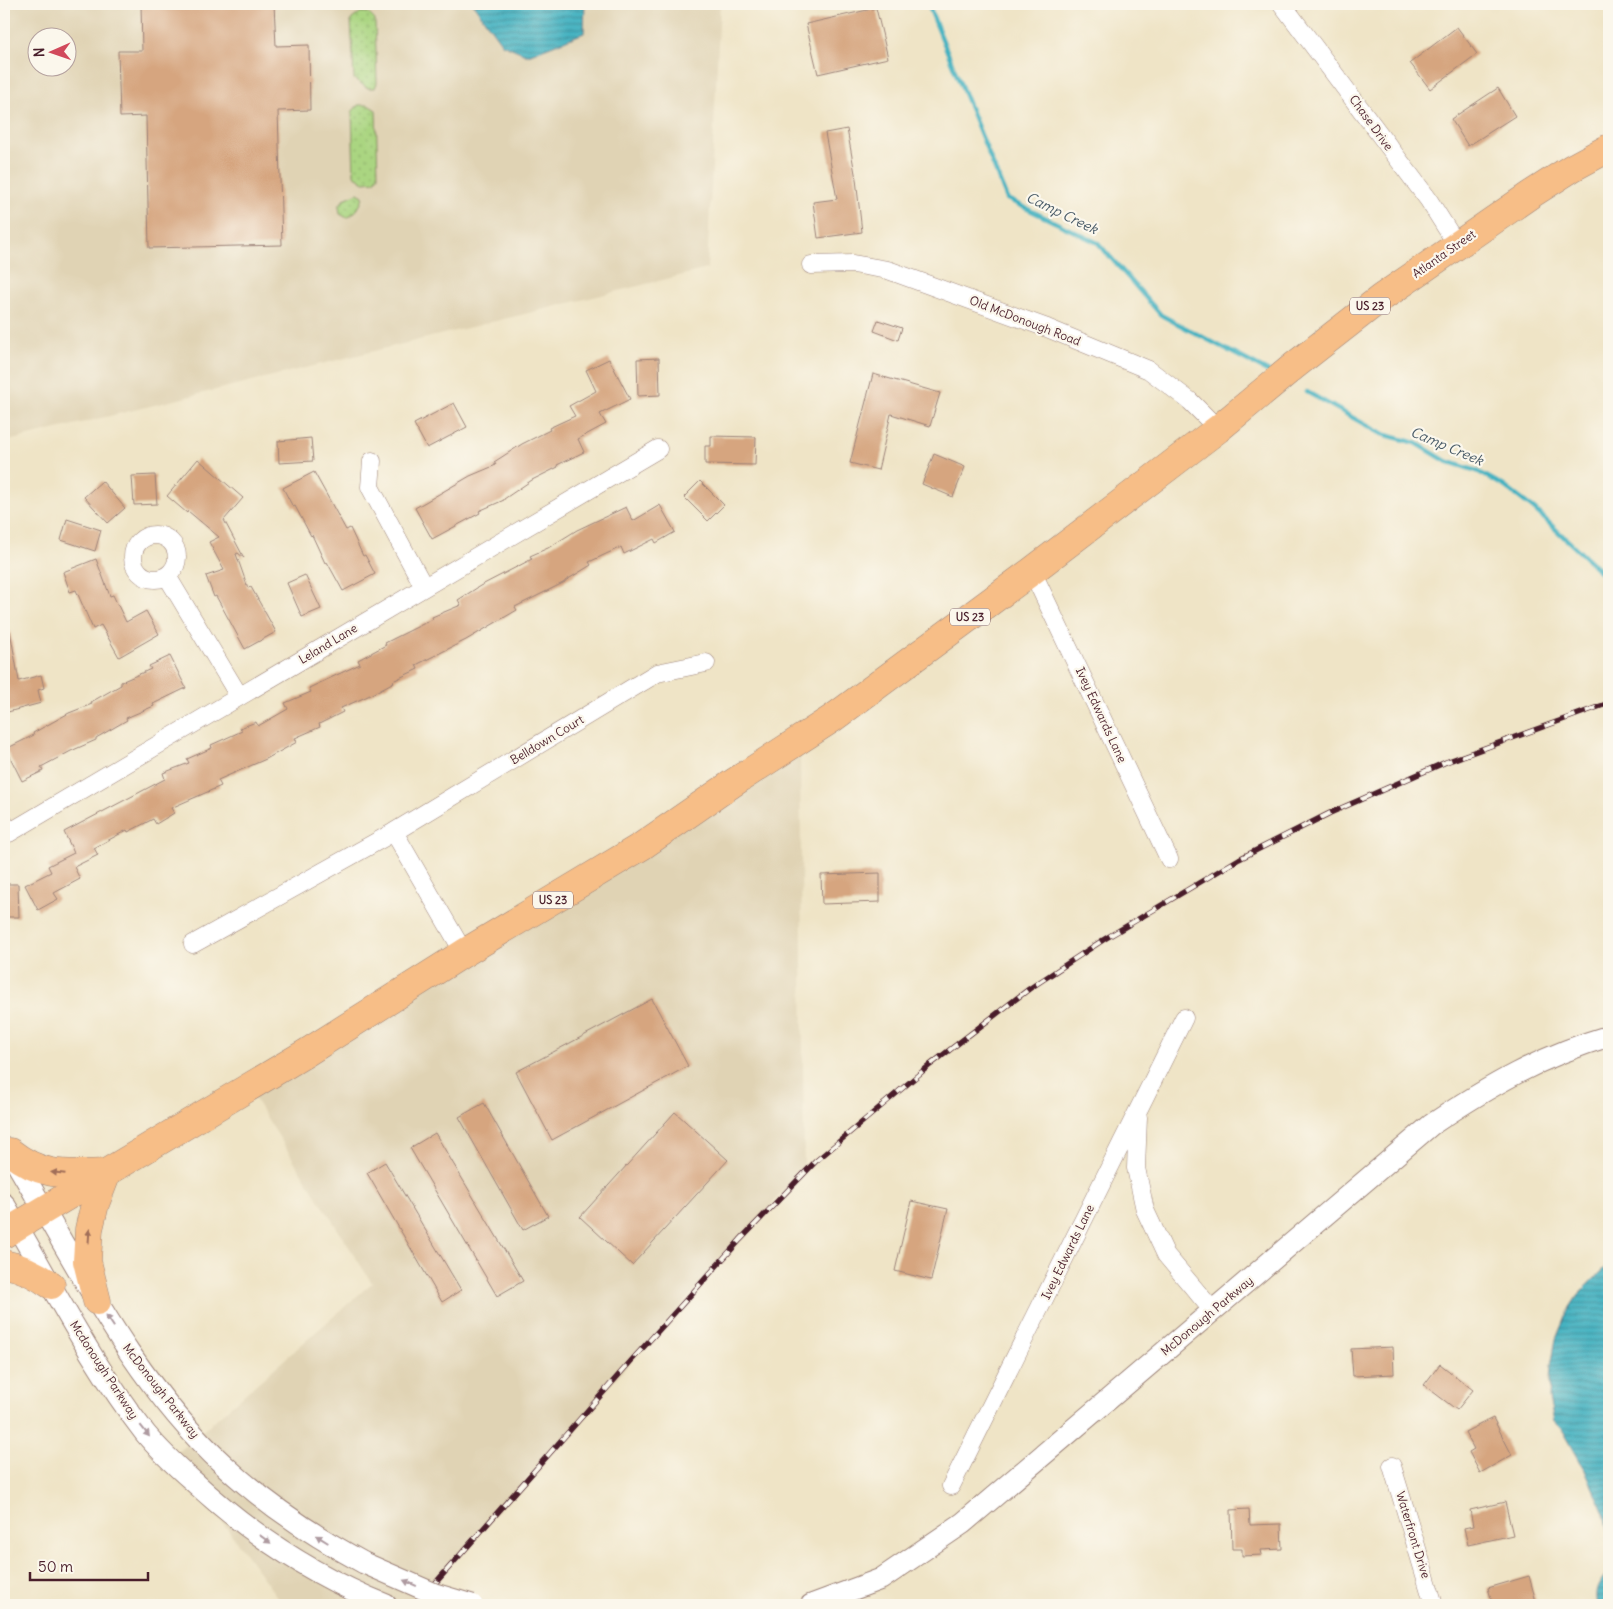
<svg xmlns="http://www.w3.org/2000/svg" width="1613" height="1609" font-family="Delius,sans-serif">
  <style>
    .built { fill: #e0d3b4; fill-rule: evenodd }
    .park { fill: url(#park-dots); stroke: #7a7a56 }
    .water { fill: url(#water-rules); stroke: #486876 }
    .lines { fill: none; stroke-linecap: round; stroke-linejoin: round }
    .stream { stroke: #45b2c1; stroke-width: 4.5 }
    .building { fill: #d6a57f }
    .minor-casing { stroke: #9c8278; stroke-width: 19 }
    .tertiary-casing { stroke: #9c8278; stroke-width: 23 }
    .primary-casing { stroke: #9c8278; stroke-width: 29 }
    .minor { stroke: #fff; stroke-width: 18 }
    .tertiary { stroke: #fff; stroke-width: 21 }
    .primary { stroke: #f7be87; stroke-width: 28 }
    .rail-casing { stroke: #4a1f2b; stroke-width: 5.5 }
    .rail { stroke: #fbf7ec; stroke-width: 4; stroke-dasharray: 11; stroke-linecap: butt }
    .tertiary-bridge-casing { stroke: #9c8278; stroke-width: 23; stroke-linecap: butt }
    .tertiary-bridge { stroke: #fff; stroke-width: 21 }
    .oneway { fill: #a06e59 }
    .oneway2 { fill: #ae9aa0 }
    .labels { text-anchor: middle; stroke-width: 4.5; stroke-linejoin: round; paint-order: stroke }
    .shield { fill: #fbf7ec; stroke: #7f6065; stroke-width: 1 }
    .shield-label { font-size: 11px; font-weight: bold; fill: #4a1f2b }
    .street-label { font-size: 12px; fill: #4a1f2b; stroke: #fbf7ec }
    .water-label { font-size: 14px; font-style: italic; fill: #485a67; stroke: #fbf7ec }
  </style>
  <defs>
    <pattern id="park-dots" width="8" height="8" patternUnits="userSpaceOnUse" patternTransform="scale(1.25)"><rect width="8" height="8" fill="#aad581"/><path d="M2 2h.1M6 6h.1" fill="none" stroke="#94b670" stroke-width="1.8" stroke-linecap="round"/></pattern>
    <pattern id="water-rules" width="6" height="5" patternUnits="userSpaceOnUse" patternTransform="scale(1.25)"><rect width="6" height="5" fill="#45b2c1"/><path d="M0 2.5h6" fill="none" stroke="#3c909d"/></pattern>
  </defs>
  <rect width="100%" height="100%" fill="#fbf7ec"/>
  <filter id="ink" filterUnits="userSpaceOnUse"><feTurbulence type="fractalNoise" baseFrequency=".02" numOctaves="2"/><feDisplacementMap in="SourceGraphic" scale="10" xChannelSelector="R" yChannelSelector="G"/><feConvolveMatrix kernelMatrix="1 2 1 2 8 2 1 2 1" color-interpolation-filters="sRGB"/></filter>
  <filter id="wash" filterUnits="userSpaceOnUse"><feTurbulence type="fractalNoise" baseFrequency=".0096" numOctaves="4" result="noise"/><feDisplacementMap in="SourceGraphic" scale="20" xChannelSelector="R" yChannelSelector="G"/><feGaussianBlur stdDeviation="1.12" result="paint"/><feColorMatrix in="noise" values="0 0 0 0 0 0 0 0 0 0 0 0 0 0 0 0 0 1.4 0 .05"/><feComposite in="paint" operator="in"/></filter>
  <g filter="url(#wash)">
    <rect width="100%" height="100%" fill="#efe4c6"/>
    <path class="built" d="M4 4H720L707 269 4 442ZM38 38H68V68H38Z
      M800 748 804 1168 414 1605H283L174 1456 372 1283 251 1093Z"/>
    <path class="park" d="M361 12 368 13 375 20 377 83 375 88H368L354 79 351 20Z
      M358 105H368L376 110 378 176 375 181 364 182 354 175 352 112Z
      M358 193 363 196C361 206 356 213 347 218L340 214 339 206 344 199Z"/>
    <path class="water" d="M473 4H585L584 33 528 55 502 44Z
      M1609 1264V1534L1606 1518 1584 1468 1562 1429 1554 1421 1549 1398 1551 1365 1556 1339 1567 1312 1578 1295Z
      M1609 1569V1605H1597C1593 1587 1601 1583 1609 1569Z"/>
    <g class="lines">
      <path class="stream" d="M928 4 1007 199 1098 243 1161 315 1271 373
        M1307 392 1382 434 1416 443 1446 461 1477 471 1504 486 1534 509 1596 567 1609 583"/>
    </g>
    <g id="blocks">
      <path class="building" d="M141 4H274L276 46 309 45 310 110 278 111 282 245 149 248 146 116 120 117 118 51H142Z
        M876 8 888 58 818 74 806 24Z
        M1457 27 1477 54 1430 89 1410 63Z
        M1498 88 1515 116 1468 146 1451 119Z
        M847 129 856 179 862 232 818 238 813 202 837 199 825 133Z
        M878 320 902 328 898 340 874 331Z
        M659 358 660 395 638 396 637 359Z
        M609 359 630 399 600 414 606 424 578 439 584 452 557 465 558 467 532 480 504 499V500L479 511 480 513 432 539 415 508 470 476 496 465 494 462 522 444 550 430 549 428 575 416 569 406 596 391 586 370Z
        M873 374 940 393 930 426 891 414 878 470 850 463Z
        M454 403 467 427 427 448 414 424Z
        M711 436 756 437 755 465 705 464V446H711Z
        M311 438 313 461 279 463 278 441Z
        M934 454 965 467 953 497 922 484Z
        M198 459 243 498 224 520 244 558 238 553 236 554 248 588 251 587 276 632 245 649 216 596 214 597 206 576 224 570 209 542 219 537 188 511 187 513 167 496Z
        M314 472 346 530 350 528 363 556 365 555 375 574 343 591 327 562 325 563 312 535 311 536 295 506 293 507 283 488Z
        M155 475 157 504 134 505 132 476Z
        M102 481 125 508 108 523 84 497Z
        M700 481 724 505 708 521 684 497Z
        M660 505 675 532 656 543 654 539 624 554 621 547 589 562 591 565 565 581V582L515 607 517 610 466 640 416 665 418 669 393 681 394 682 368 696 341 708 343 712 319 724 320 727 295 738 297 742 266 759 218 780 221 786 171 808 174 813 156 824 153 819 128 832 127 830 94 848 98 855 74 867 80 879 54 893 58 899 38 910 25 885 51 872 48 866 74 853 64 832 165 779 163 773 189 763 187 759 212 748 211 745 242 731 240 728 256 722 258 726 288 709 285 703 311 692 309 688 360 664 358 660 386 645 385 643 433 619 432 617 461 605 458 600 480 586 532 559 530 556 548 548 577 530 626 507 633 521Z
        M67 519 101 530 95 551 61 540Z
        M96 559 110 596 113 595 126 622 146 611 159 634 119 657 101 625 93 629 76 590 70 592 63 572Z
        M305 575 321 609 302 617 287 583Z
        M10 631 19 681 41 675 44 688 38 690 41 703 4 713V632Z
        M170 656 186 688 153 704 154 706 126 718 127 720 96 738V740L71 751 41 767 43 771 22 781 6 749 34 735 33 733 69 713 92 704 91 702 121 685V682L151 669 149 666Z
        M880 873V902L822 904 821 875Z
        M4 884H18L19 917H4Z
        M652 999 688 1066 552 1140 516 1072Z
        M484 1103 548 1216 523 1230 459 1117Z
        M675 1112 728 1160 632 1265 580 1217Z
        M435 1133 523 1281 497 1296 410 1148Z
        M385 1162 461 1290 442 1302 367 1173Z
        M911 1201 948 1209 931 1280 895 1271Z
        M1393 1347 1394 1374 1353 1376 1351 1349Z
        M1440 1364 1473 1390 1457 1410 1424 1385Z
        M1493 1418 1512 1455 1480 1473 1469 1452 1474 1449 1465 1432Z
        M1505 1502 1513 1535 1468 1545 1464 1528 1473 1526 1470 1510Z
        M1249 1509 1250 1525 1281 1524 1282 1549 1261 1550 1262 1555 1242 1556V1549H1232L1231 1510Z
        M1529 1576 1537 1605H1493L1488 1588Z"/>
    </g>
  </g>
  <g filter="url(#ink)">
    <use href="#blocks" fill-opacity="0" stroke="#9c8278" stroke-width="1"/>
    <g class="lines">
      <g class="minor-casing">
        <path id="minor" d="M1282 4 1428 199 1457 245
          M811 265 853 264 888 270 1047 328 1149 370 1190 401 1218 429
          M372 461 370 487 424 587
          M133 557a22 22 0 1 1 44 0a22 22 0 1 1-44 0Z
          M1032 571 1169 859
          M167 576 239 696
          M4 823 9 833 658 449
          M394 832 657 673 706 663
          M193 944 394 832 464 953
          M1138 1117 1136 1168 1145 1210 1166 1255 1213 1311
          M1392 1466 1434 1605
          M951 1486 1184 1018"/>
      </g>
      <g class="tertiary-casing">
        <path id="tertiary" d="M10 1152C75 1260 131 1380 225 1466 267 1505 314 1536 364 1563
          M4 1204C50 1281 90 1362 145 1433 159 1450 176 1466 193 1481 250 1534 314 1576 386 1605
          M811 1605 881 1579 963 1523 1431 1125C1489 1086 1541 1056 1609 1036"/>
      </g>
      <g class="primary-casing">
        <path id="primary" d="M10 1152C43 1178 66 1174 105 1173
          M4 1234 306 1053 464 953 642 846 733 783 833 718 1032 571 1218 429 1294 366 1381 298 1530 195 1572 168 1609 148
          M4 1264C22 1267 36 1274 51 1285
          M97 1301 87 1261 89 1229 95 1204 107 1173"/>
      </g>
      <use href="#minor" class="minor"/>
      <use href="#tertiary" class="tertiary"/>
      <use href="#primary" class="primary"/>
      <g class="rail-casing">
        <path id="rail" d="M416 1605 631 1361 740 1240 816 1161 930 1065 1029 989 1103 940 1239 859 1330 813 1446 762 1609 703"/>
      </g>
      <use href="#rail" class="rail"/>
      <g class="tertiary-bridge-casing">
        <path id="tertiary-bridge" d="M364 1563 435 1594 472 1605"/>
      </g>
      <use href="#tertiary-bridge" class="tertiary-bridge"/>
    </g>
    <defs><path id="oneway-solid" d="M-6-.8H1V-3.2L6.5 0L1 3.2V.8H-6Z" transform="scale(1.25)"/></defs>
    <g class="oneway">
      <use href="#oneway-solid" transform="translate(58 1173) rotate(-174)"/>
      <use href="#oneway-solid" transform="translate(89 1236) rotate(-86)"/>
    </g>
    <g class="oneway2">
      <use href="#oneway-solid" transform="translate(110 1321) rotate(-123)"/>
      <use href="#oneway-solid" transform="translate(145 1431) rotate(52)"/>
      <use href="#oneway-solid" transform="translate(265 1539) rotate(36)"/>
      <use href="#oneway-solid" transform="translate(322 1539) rotate(-148)"/>
      <use href="#oneway-solid" transform="translate(410 1583) rotate(-156)"/>
    </g>
  </g>
  <g class="labels">
    <g class="shield">
      <rect x="1350" y="297.5" width="40" height="17" rx="4"/>
      <rect x="950" y="608.5" width="40" height="17" rx="4"/>
      <rect x="533" y="891.5" width="40" height="17" rx="4"/>
    </g>
    <g class="shield-label">
      <text x="1370" y="310">US 23</text>
      <text x="970" y="621">US 23</text>
      <text x="553" y="904">US 23</text>
    </g>
    <g class="street-label">
      <text transform="translate(1371 123) rotate(54)" y="4">Chase Drive</text>
      <text transform="translate(1444 254) rotate(-35)" y="4">Atlanta Street</text>
      <text transform="translate(1025 321) rotate(21)" y="4">Old McDonough Road</text>
      <text transform="translate(328 644) rotate(-31)" y="4">Leland Lane</text>
      <text transform="translate(1101 715) rotate(65)" y="4">Ivey Edwards Lane</text>
      <text transform="translate(547 740) rotate(-31)" y="4">Belldown Court</text>
      <text transform="translate(1068 1252) rotate(-64)" y="4">Ivey Edwards Lane</text>
      <text transform="translate(1207 1316) rotate(-40)" y="4">McDonough Parkway</text>
      <text transform="translate(104 1370) rotate(57)" y="4">Mcdonough Parkway</text>
      <text transform="translate(161 1391) rotate(52)" y="4">McDonough Parkway</text>
      <text transform="translate(1413 1535) rotate(73)" y="4">Waterfront Drive</text>
    </g>
    <g class="water-label">
      <text transform="translate(1062 213) rotate(26)" y="5">Camp Creek</text>
      <text transform="translate(1447 446) rotate(23)" y="5">Camp Creek</text>
    </g>
  </g>
  <rect width="1613" height="1609" fill="none" stroke="#fbf7ec" stroke-width="20"/>
  <g transform="translate(52 52) rotate(268)"><circle r="24" fill="#fbf7ec" stroke="#b4a19f"/>
  <path d="M0-4L9 19L0 12L-9 19Z" fill="#d1495b"/>
  <text y="-8" font-size="14" font-weight="bold" text-anchor="middle" fill="#4a1f2b">N</text>
  </g>
  <path d="M30 1572v8h118v-8" fill="none" stroke="#4a1f2b" stroke-width="2.5"/>
  <text x="38" y="1572" font-size="15" fill="#4a1f2b" stroke="#fbf7ec" stroke-width="4" paint-order="stroke">50 m</text>
</svg>
